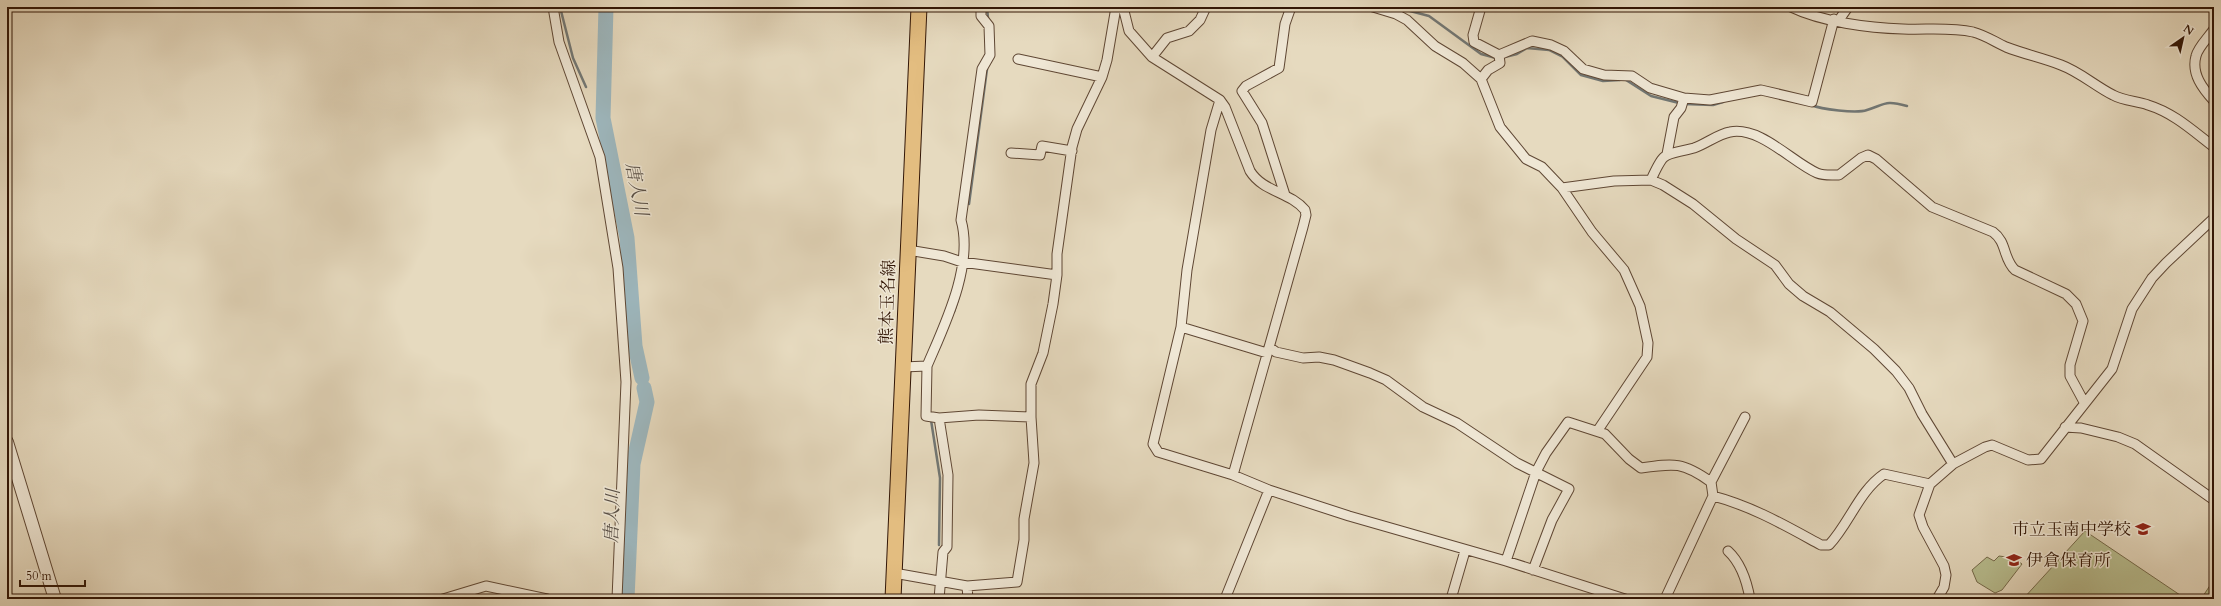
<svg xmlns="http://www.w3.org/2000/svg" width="2221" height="606" font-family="Cardo,'Noto Serif JP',serif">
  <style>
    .green { fill: #b8be90; stroke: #756a4b }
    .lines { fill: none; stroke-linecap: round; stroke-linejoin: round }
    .stream { stroke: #727774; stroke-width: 2.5 }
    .river { stroke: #9db7be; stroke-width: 15 }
    .minor-casing { stroke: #5f4734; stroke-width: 11 }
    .tertiary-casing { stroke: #5f4734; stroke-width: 14 }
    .primary-casing { stroke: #321606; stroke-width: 17 }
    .minor { stroke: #efe7d5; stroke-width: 9 }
    .tertiary { stroke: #efe7d5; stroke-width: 12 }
    .primary { stroke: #e3bd80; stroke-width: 15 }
    .labels { text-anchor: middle; stroke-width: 3; stroke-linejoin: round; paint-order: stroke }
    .street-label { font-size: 17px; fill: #321606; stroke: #efe7d5 }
    .poi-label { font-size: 17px; fill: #321606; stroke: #efe7d5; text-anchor: end }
    .water-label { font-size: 18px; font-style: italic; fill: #574e46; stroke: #efe7d5 }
  </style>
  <rect width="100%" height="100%" fill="#e6dabf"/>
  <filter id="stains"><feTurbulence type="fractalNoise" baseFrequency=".005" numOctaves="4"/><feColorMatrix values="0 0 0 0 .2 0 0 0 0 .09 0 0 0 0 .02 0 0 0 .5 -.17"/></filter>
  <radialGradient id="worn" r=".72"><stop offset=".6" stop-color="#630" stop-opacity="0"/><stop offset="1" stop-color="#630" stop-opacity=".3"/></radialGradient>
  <path class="green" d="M2085 531 2180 595 2177 599H2023Z
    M1999 556 2014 558 2022 564 2002 590 1995 593 1977 582 1972 570 1987 557 1994 561Z
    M2211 584 2214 586V599H2201Z"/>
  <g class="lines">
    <path class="stream" d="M560 7 573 58 586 87
      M987 7 988 18
      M1395 7 1429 16 1481 54 1496 58
      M1501 58 1517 54 1527 48 1549 50 1563 57 1581 75 1603 81 1620 80
      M1626 80 1651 96 1679 103
      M599 92 602 93
      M1684 104 1713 105 1723 102
      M1811 105C1821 109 1856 114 1867 110 1886 104 1885 100 1907 106
      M969 204 987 69
      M954 312 959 296
      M931 420 940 478 939 545"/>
    <path class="river" d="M606 7 603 118 627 238 635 346 642 378
      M627 599 633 464 647 402 644 388"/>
    <g class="minor-casing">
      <path id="minor" d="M553 7 559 42 600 157 618 268 626 382 617 599
        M1123 7 1129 31 1152 57 1220 100 1225 107 1250 171C1263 192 1290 192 1305 210L1306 215 1303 227 1233 475
        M1373 7 1396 14 1407 20 1435 46 1463 63 1481 79 1500 127 1526 159 1542 167 1562 188 1592 232 1624 270 1640 306 1648 343 1647 357 1598 430
        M1481 7 1473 35 1474 42 1499 55
        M1791 7C1822 22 1869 28 1903 29 1926 30 1950 27 1973 32 1985 35 1995 42 2006 47 2024 54 2043 58 2061 65 2080 72 2095 86 2113 95 2124 101 2137 101 2148 105 2174 113 2193 131 2214 147
        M1839 20 1848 7
        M2214 29C2209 37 2198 47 2196 56 2191 74 2203 89 2214 101
        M1499 55 1532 41 1551 45 1564 51 1583 69 1604 75 1632 76 1650 88 1684 98 1710 100 1761 90 1812 102 1834 19
        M1152 57 1167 38 1189 31 1200 20 1206 7
        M1018 59 1102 77
        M1481 79 1488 70 1500 63 1499 55
        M1220 100 1211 130 1187 270 1181 327 1153 444 1158 452 1233 475 1269 490 1349 516 1506 561 1625 599
        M1011 153 1040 155 1042 146 1072 151
        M1667 154 1674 117 1681 108 1684 98
        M1651 180C1665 149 1664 156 1694 148 1706 144 1718 134 1730 132 1760 126 1792 162 1817 173 1824 176 1832 175 1839 175L1861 158 1868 155 1876 159 1932 207 1993 232C2007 242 2003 259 2015 270L2066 294 2076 304 2083 321 2070 365V376L2084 402
        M1562 188 1614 181 1651 180 1663 185 1693 204 1736 239 1775 265 1789 284 1803 296 1830 312 1874 349 1896 371 1909 388 1922 414 1953 464 1985 447 1992 445 2028 460 2041 459 2112 369 2132 309 2152 278 2166 263 2214 218
        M1285 195 1262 123 1242 91 1246 86 1279 68 1285 24 1291 7
        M908 250 944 256 962 262 1057 275
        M1181 327 1267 353
        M1269 347 1276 352 1303 358 1319 357 1334 360 1370 373 1386 380 1423 407 1457 423 1517 463 1569 489 1552 520 1533 570
        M903 367 927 366
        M939 418 979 415 1031 417
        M2065 427 2081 428 2118 437 2135 444 2214 500
        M1711 482 1745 417
        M1728 551C1741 563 1747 582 1750 599
        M1506 561 1536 472 1546 453 1568 422 1605 434 1629 459 1641 468C1675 463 1683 462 1711 482L1713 496
        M894 573 967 586 1017 582 1024 540V519L1034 463 1031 417V384L1043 353 1053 304 1057 275V254L1072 147 1077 129 1102 77 1107 60 1116 7
        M967 586 968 599
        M443 599 486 586 547 599
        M939 599 943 552 947 547 948 475 939 418 926 416 927 366C944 326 974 266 961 220L982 69 990 55 989 26 981 16V7
        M1225 599 1269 490
        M1451 599 1465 551
        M1665 599 1713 496C1752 506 1786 526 1821 545H1829C1849 524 1859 491 1884 474L1930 484
        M1937 599 1944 587 1946 575 1944 566 1923 527 1919 515 1930 484 1953 464"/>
    </g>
    <g class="tertiary-casing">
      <path id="tertiary" d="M7 442 55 599"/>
    </g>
    <g class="primary-casing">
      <path id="primary" d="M893 599 919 7"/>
    </g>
    <use href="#minor" class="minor"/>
    <use href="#tertiary" class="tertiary"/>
    <use href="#primary" class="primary"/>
  </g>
  <defs>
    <g id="school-bare" transform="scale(1.2)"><path d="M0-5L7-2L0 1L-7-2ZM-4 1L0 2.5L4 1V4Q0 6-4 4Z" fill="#8f2418" stroke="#efe7d5" stroke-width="2.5" paint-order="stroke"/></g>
  </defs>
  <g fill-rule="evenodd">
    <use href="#school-bare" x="2143" y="529"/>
    <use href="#school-bare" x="2014" y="560"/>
  </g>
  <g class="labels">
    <g class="street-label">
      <text transform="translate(887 302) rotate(-88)" y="6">熊本玉名線</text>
    </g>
    <g class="poi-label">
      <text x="2131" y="535">市立玉南中学校</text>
      <text x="2026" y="566" text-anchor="start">伊倉保育所</text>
    </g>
    <g class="water-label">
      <text transform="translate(637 189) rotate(79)" y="6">唐人川</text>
      <text transform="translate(612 516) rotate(-88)" y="6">唐人川</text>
    </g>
  </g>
  <rect width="2221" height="606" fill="none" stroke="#e6dabf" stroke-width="24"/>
  <rect x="8" y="8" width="2205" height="590" fill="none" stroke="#321606" stroke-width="2"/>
  <rect x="12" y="12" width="2197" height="582" fill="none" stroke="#321606"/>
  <g transform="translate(2183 38) rotate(34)" stroke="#efe7d5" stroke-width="3" paint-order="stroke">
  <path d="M0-3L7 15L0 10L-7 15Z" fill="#321606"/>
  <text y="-6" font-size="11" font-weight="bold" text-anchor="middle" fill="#321606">N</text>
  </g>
  <path d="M20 580v6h65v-6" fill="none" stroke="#321606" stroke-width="2"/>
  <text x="26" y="580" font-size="12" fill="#321606" stroke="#efe7d5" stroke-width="3" paint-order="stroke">50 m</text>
  <rect width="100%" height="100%" filter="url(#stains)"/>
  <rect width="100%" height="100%" fill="url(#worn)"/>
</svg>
